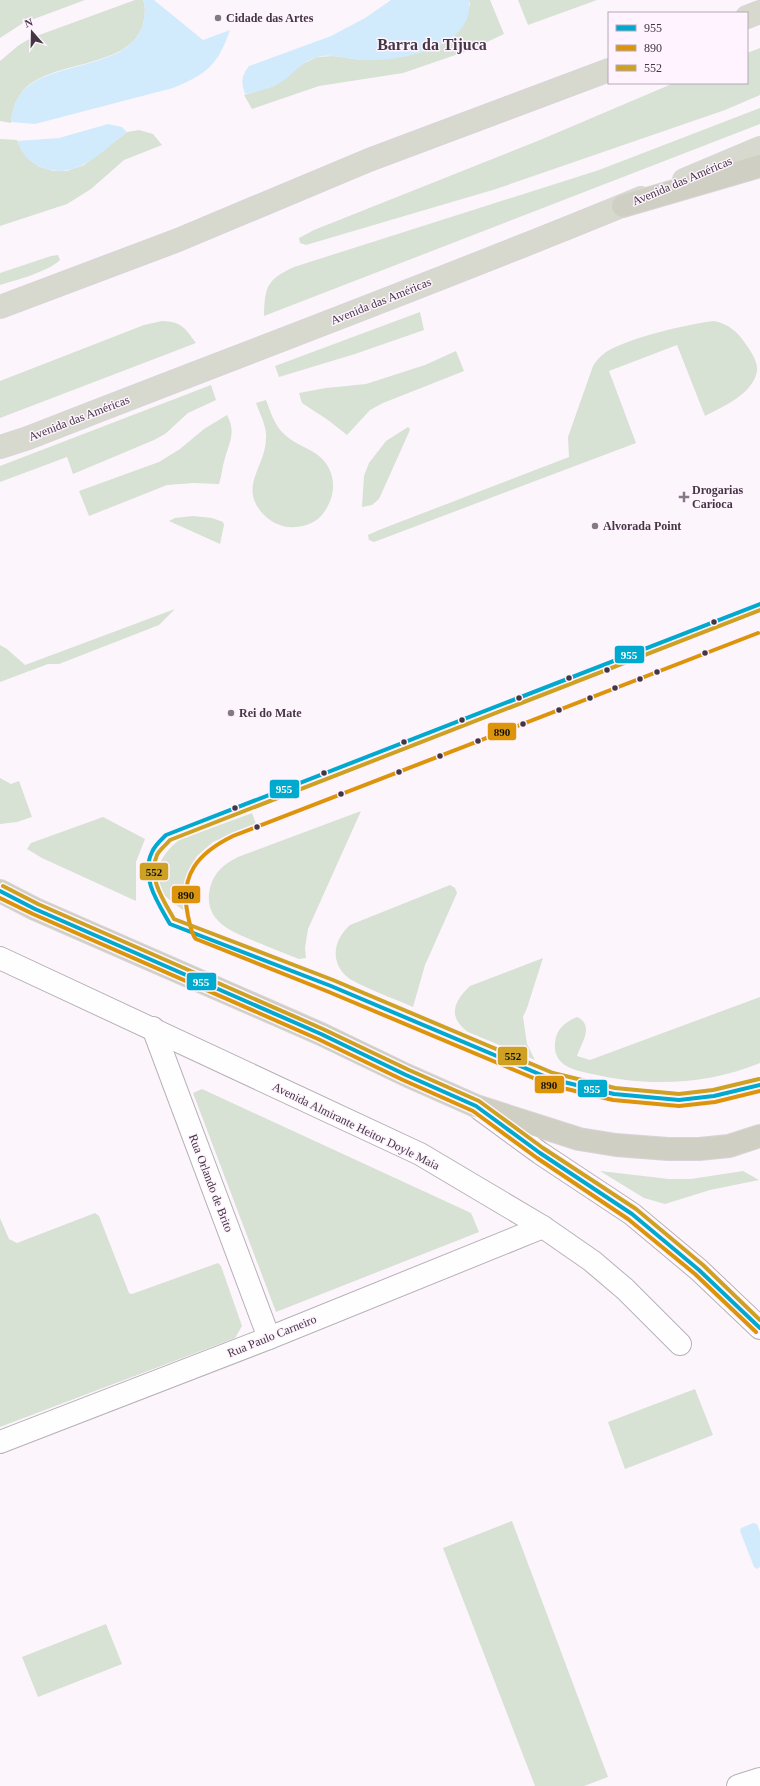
<svg xmlns="http://www.w3.org/2000/svg" width="760" height="1786" font-family="Georgia,serif">
<style>
.green{fill:#d7e1d4}
.water{fill:#d2ebfc}
.lines{fill:none;stroke-linecap:round;stroke-linejoin:round}
.minor-casing{stroke:#b8b0b8;stroke-width:24}
.secondary-casing{stroke:#b8b0b8;stroke-width:24}
.trunk-casing{stroke:#d8d4d8;stroke-width:24}
.motorway-casing{stroke:#d8d4d8;stroke-width:24}
.minor{stroke:#fffeff;stroke-width:22}
.secondary{stroke:#fffeff;stroke-width:22}
.trunk{stroke:#d8d9ce;stroke-width:22}
.motorway{stroke:#cfd0c3;stroke-width:22}
.bus-1-casing{stroke:#fff3ff;stroke-width:7}
.bus-2-casing{stroke:#fff3ff;stroke-width:7}
.bus-3-casing{stroke:#fff3ff;stroke-width:7}
.bus-1{stroke:#00a9ce;stroke-width:4}
.bus-2{stroke:#dc950a;stroke-width:4}
.bus-3{stroke:#cea122;stroke-width:4}
.poi-dot{fill:#837a83;stroke:#fff3ff;stroke-width:1.5}
.bus-dot{fill:#423742;stroke:#fff3ff;stroke-width:1.5}
.labels{text-anchor:middle;stroke-width:3;stroke-linejoin:round;paint-order:stroke}
.poi-label{font-size:12px;font-weight:bold;fill:#423742;stroke:#fff3ff;text-anchor:start}
.street-label{font-size:12px;fill:#423742;stroke:#fff3ff}
.district-label{font-size:16px;font-weight:bold;fill:#423742;stroke:#fff3ff}
.line-badge{stroke:#fff3ff;stroke-width:1.5}
.badge-label{font-size:11px;text-anchor:middle;font-weight:bold;fill:#fff}
.pale-badge-label{font-size:11px;text-anchor:middle;font-weight:bold;fill:#111}
</style>
<rect width="100%" height="100%" fill="#fcf6fc"/>
<g class="green">
<polygon points="0,0 85,0 23,23 0,38"/>
<path d="M135 0H143C146 8 145 16 143 24 131 70 48 59 22 92 15 101 12 112 11 123L0 121V61L19 45 31 38Z"/>
<polygon points="469,0 490,0 504,34 470,50 403,73 319,86 252,109 244,95 274,86 302,64 317,57 334,56 361,60 415,53 431,48 453,38 470,5"/>
<polygon points="518,0 597,0 528,25"/>
<polygon points="760,48 760,95 725,110 496,189 306,245 300,243 299,238 314,230 540,140 674,83 747,83 747,53"/>
<path d="M760 108V124L264 316C265 287 266 280 294 267L599 170Z"/>
<polygon points="139,130 153,134 162,145 124,160 91,189 67,204 0,226 0,139 17,140 28,158 38,166 53,171 67,171 84,165 127,132"/>
<path d="M58 255 60 260C48 272 16 280 0 285V273L51 256Z"/>
<polygon points="420,312 424,330 355,354 279,377 275,366"/>
<path d="M162 321C182 322 184 327 196 343L0 418V381L144 325Z"/>
<path d="M714 321C728 324 737 331 745 343 750 350 758 361 757 371 753 394 724 406 705 416L677 345 609 371 636 443 374 542 369 540 368 535 379 530 569 457 568 437 593 366C596 361 600 356 606 352 631 337 684 325 714 321Z"/>
<polygon points="456,351 464,371 383,403 370,410 347,435 328,420 302,403 299,393 326,388 366,384 425,365"/>
<polygon points="211,385 216,400 188,413 165,434 154,440 73,474 67,457 0,482 0,466"/>
<path d="M266 400C270 410 274 424 282 432 291 442 304 446 315 453 338 468 338 497 321 516 313 525 299 528 288 527 279 526 270 521 264 515 237 487 266 467 266 438 267 427 260 414 256 403Z"/>
<path d="M227 415C236 432 230 441 225 458 222 467 222 475 219 484L194 483 167 485 89 516 79 491 159 462 180 449 204 429Z"/>
<polygon points="408,427 410,429 409,432 379,499 372,505 362,507 364,476 369,463 386,441"/>
<polygon points="193,516 212,518 223,522 224,525 220,544 169,521 175,518"/>
<polygon points="175,609 159,625 59,664 48,664 0,682 0,645 7,649 25,665"/>
<polygon points="0,778 11,784 19,781 32,817 17,822 0,824"/>
<path d="M361 811 308 929 305 948 306 958 299 959C285 954 272 948 259 943 234 933 202 922 210 888 214 872 224 864 238 857Z"/>
<path d="M252 813 256 824 213 842 197 856 186 877 184 893 186 909 183 910C176 905 169 900 163 894 147 875 164 852 179 840Z"/>
<polygon points="103,817 145,839 136,862 136,901 42,858 27,849 31,843"/>
<path d="M450 885 455 888 457 893 425 965 413 1007C400 1001 354 984 346 976 329 959 335 939 350 925Z"/>
<path d="M543 958 527 1008 523 1017 527 1044 535 1060 468 1032C447 1017 454 1001 470 986Z"/>
<path d="M760 997V1063C707 1085 647 1087 592 1074 574 1070 553 1066 555 1043 556 1029 565 1022 577 1017 595 1025 581 1044 577 1056L590 1060Z"/>
<polygon points="202,1089 471,1213 479,1232 276,1312 193,1093"/>
<polygon points="600,1171 669,1179 691,1179 743,1171 759,1180 710,1190 665,1204 644,1198"/>
<polygon points="95,1213 99,1216 129,1293 132,1294 218,1263 221,1266 242,1326 235,1338 0,1427 0,1218 9,1239 17,1243"/>
<polygon points="695,1389 713,1435 625,1469 608,1422"/>
<polygon points="512,1521 608,1777 584,1786 535,1786 443,1548"/>
<polygon points="106,1624 122,1664 38,1697 22,1657"/>
</g>
<g class="water">
<path d="M143 0H154L203 40 230 30C218 65 207 74 173 88L35 124 11 122C12 112 15 99 23 91 51 60 131 70 143 24 145 16 146 8 143 0Z"/>
<path d="M391 0H469C475 49 398 62 362 60 347 59 332 53 317 57 304 61 297 69 287 78 275 88 260 91 245 94 241 83 241 76 249 66L331 36 365 18Z"/>
<path d="M108 124 122 127 127 132C102 151 76 182 41 167 29 163 21 152 17 141L59 138Z"/>
<polygon points="753,1523 757,1524 760,1532 760,1567 757,1569 754,1567 740,1531 741,1528"/>
</g>
<g class="lines">
<g class="minor-casing">
<g id="minor">
<polyline points="0,958 420,1154 543,1227 592,1261 625,1289 680,1344"/>
<polyline points="153,1028 269,1338"/>
<polyline points="0,1442 269,1338 543,1227"/>
<polyline points="738,1786 760,1779"/>
</g>
</g>
<g class="secondary-casing">
<polyline id="secondary" points="480,1109 540,1153 632,1214 699,1270 760,1328"/>
</g>
<g class="trunk-casing">
<g id="trunk">
<polyline points="747,17 760,12"/>
<polyline points="684,180 760,148"/>
<polyline points="0,307 178,240 369,160 609,70"/>
<path d="M0 447 28 438C232 358 438 282 641 198"/>
</g>
</g>
<g class="motorway-casing">
<g id="motorway">
<polyline points="623,206 760,166"/>
<polyline points="0,891 35,909 321,1034 406,1075 476,1106 579,1139 616,1145 668,1149 699,1149 729,1146 760,1136"/>
</g>
</g>
<use href="#minor" class="minor"/>
<use href="#secondary" class="secondary"/>
<use href="#trunk" class="trunk"/>
<use href="#motorway" class="motorway"/>
<g class="bus-1-casing">
<g id="bus-1">
<path d="M760 604 166 835C161 840 155 845 152 852 140 877 158 903 170 924L331 986 551 1079 614 1094 679 1100 714 1096 760 1085"/>
<polyline points="0,891 35,909 321,1034 406,1075 476,1106 540,1153 632,1214 699,1270 760,1328"/>
</g>
</g>
<g class="bus-2-casing">
<g id="bus-2">
<path d="M758 633 233 836C198 853 179 875 188 916 190 924 191 934 196 939L329 992 550 1085 613 1100 679 1106 715 1102 760 1091"/>
<polyline points="0,898 33,914 318,1039 403,1080 473,1111 537,1158 628,1219 695,1274 756,1332"/>
</g>
</g>
<g class="bus-3-casing">
<g id="bus-3">
<polyline points="3,886 38,904 323,1029 409,1070 479,1101 543,1148 636,1209 703,1265 760,1320"/>
<path d="M759 1079 713 1090 679 1094 615 1088 553 1073 333 980 174 919C164 901 147 877 157 855 160 849 166 845 170 840L760 610"/>
</g>
</g>
<use href="#bus-1" class="bus-1"/>
<use href="#bus-2" class="bus-2"/>
<use href="#bus-3" class="bus-3"/>
</g>
<g class="poi-dot">
<circle cx="218" cy="18" r="4"/>
<path d="M682 491h4v4h4v4h-4v4h-4v-4h-4v-4h4z"/>
<circle cx="595" cy="526" r="4"/>
<circle cx="231" cy="713" r="4"/>
</g>
<g class="bus-dot">
<circle cx="714" cy="622" r="3.5"/>
<circle cx="705" cy="653" r="3.5"/>
<circle cx="607" cy="670" r="3.5"/>
<circle cx="657" cy="672" r="3.5"/>
<circle cx="569" cy="678" r="3.5"/>
<circle cx="640" cy="679" r="3.5"/>
<circle cx="615" cy="688" r="3.5"/>
<circle cx="519" cy="698" r="3.5"/>
<circle cx="590" cy="698" r="3.5"/>
<circle cx="559" cy="710" r="3.5"/>
<circle cx="462" cy="720" r="3.5"/>
<circle cx="523" cy="724" r="3.5"/>
<circle cx="478" cy="741" r="3.5"/>
<circle cx="404" cy="742" r="3.5"/>
<circle cx="440" cy="756" r="3.5"/>
<circle cx="399" cy="772" r="3.5"/>
<circle cx="324" cy="773" r="3.5"/>
<circle cx="341" cy="794" r="3.5"/>
<circle cx="235" cy="808" r="3.5"/>
<circle cx="257" cy="827" r="3.5"/>
</g>
<g class="labels">
<g class="poi-label">
<text x="226" y="22">Cidade das Artes</text>
<text x="692" y="494">Drogarias<tspan x="692" dy="14">Carioca</tspan></text>
<text x="603" y="530">Alvorada Point</text>
<text x="239" y="717">Rei do Mate</text>
</g>
<g class="street-label">
<text transform="translate(682 181) rotate(-23)" y="4">Avenida das Américas</text>
<text transform="translate(381 301) rotate(-22)" y="4">Avenida das Américas</text>
<text transform="translate(79 418) rotate(-21)" y="4">Avenida das Américas</text>
<text transform="translate(356 1126) rotate(26)" y="4">Avenida Almirante Heitor Doyle Maia</text>
<text transform="translate(211 1183) rotate(69)" y="4">Rua Orlando de Brito</text>
<text transform="translate(272 1336) rotate(-22)" y="4">Rua Paulo Carneiro</text>
</g>
<g class="district-label">
<text x="432" y="50">Barra da Tijuca</text>
</g>
</g>
<g class="line-badge">
<rect x="614" y="645" width="31" height="19" rx="4" fill="#00a9ce"/>
<rect x="487" y="722" width="30" height="19" rx="4" fill="#dc950a"/>
<rect x="269" y="779" width="31" height="20" rx="4" fill="#00a9ce"/>
<rect x="139" y="862" width="30" height="19" rx="4" fill="#cea122"/>
<rect x="171" y="885" width="30" height="19" rx="4" fill="#dc950a"/>
<rect x="186" y="972" width="31" height="19" rx="4" fill="#00a9ce"/>
<rect x="497" y="1046" width="31" height="20" rx="4" fill="#cea122"/>
<rect x="534" y="1075" width="31" height="19" rx="4" fill="#dc950a"/>
<rect x="577" y="1079" width="31" height="19" rx="4" fill="#00a9ce"/>
</g>
<g class="badge-label">
<text x="629" y="659">955</text>
<text x="284" y="793">955</text>
<text x="201" y="986">955</text>
<text x="592" y="1093">955</text>
</g>
<g class="pale-badge-label">
<text x="502" y="736">890</text>
<text x="154" y="876">552</text>
<text x="186" y="899">890</text>
<text x="513" y="1060">552</text>
<text x="549" y="1089">890</text>
</g>
<rect x="608" y="12" width="140" height="72" fill="#fff3ff" stroke="#b3a8b3"/>
<rect x="616" y="25" width="20" height="6" fill="#00a9ce" stroke="#b3a8b3"/>
<text x="644" y="32" font-size="12" fill="#423742">955</text>
<rect x="616" y="45" width="20" height="6" fill="#dc950a" stroke="#b3a8b3"/>
<text x="644" y="52" font-size="12" fill="#423742">890</text>
<rect x="616" y="65" width="20" height="6" fill="#cea122" stroke="#b3a8b3"/>
<text x="644" y="72" font-size="12" fill="#423742">552</text>
<g transform="translate(32 32) rotate(340)" stroke="#fff3ff" stroke-width="3" paint-order="stroke">
<path d="M0-3L7 15L0 10L-7 15Z" fill="#423742"/>
<text y="-6" font-size="11" font-weight="bold" text-anchor="middle" fill="#423742">N</text>
</g>
</svg>
